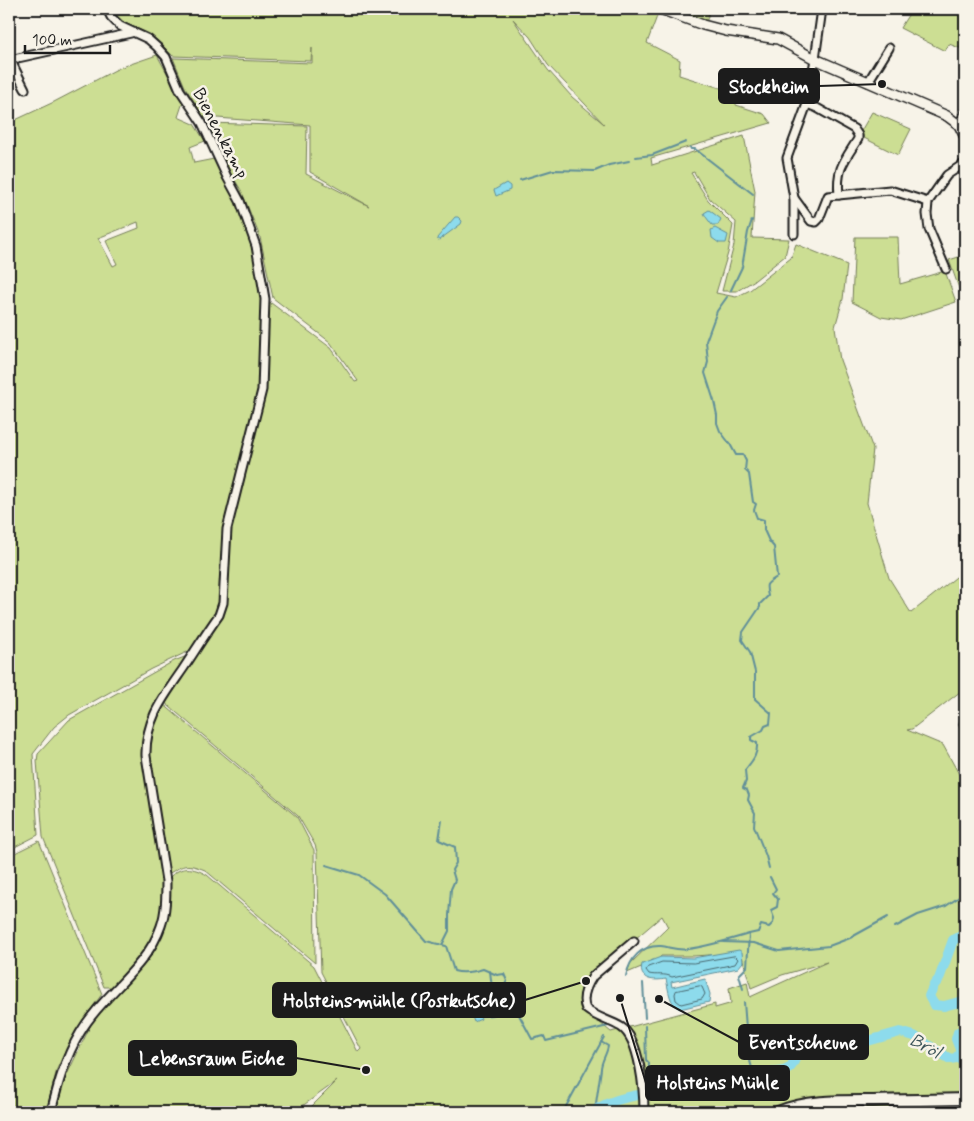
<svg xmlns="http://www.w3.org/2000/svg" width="974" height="1121" font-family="Mynerve,sans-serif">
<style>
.green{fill:#ccde93;stroke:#747d58;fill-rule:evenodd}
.water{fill:#8ddbec;stroke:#608f99}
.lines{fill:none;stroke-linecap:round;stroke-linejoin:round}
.shore{stroke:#49686f;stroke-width:1}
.stream{stroke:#608f99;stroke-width:2}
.river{stroke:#8ddbec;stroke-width:10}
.minor-casing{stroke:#1c1c1c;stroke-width:11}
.tertiary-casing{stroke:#1c1c1c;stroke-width:12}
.secondary-casing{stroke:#1c1c1c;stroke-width:14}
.minor{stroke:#f7f3e8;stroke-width:7}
.tertiary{stroke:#f7f3e8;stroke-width:9}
.secondary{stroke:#f7f3e8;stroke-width:10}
.labels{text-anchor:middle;stroke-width:5;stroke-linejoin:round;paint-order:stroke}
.street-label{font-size:18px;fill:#1c1c1c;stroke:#f7f3e8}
.water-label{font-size:19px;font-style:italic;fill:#3e555a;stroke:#f7f3e8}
.leader{fill:none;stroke:#1c1c1c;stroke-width:2}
.callout-dot{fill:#1c1c1c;stroke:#f7f3e8;stroke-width:2}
.callout{fill:#1c1c1c;stroke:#1c1c1c;stroke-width:2}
.callout-label{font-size:19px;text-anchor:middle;font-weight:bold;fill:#fff}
</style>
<rect width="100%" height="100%" fill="#f7f3e8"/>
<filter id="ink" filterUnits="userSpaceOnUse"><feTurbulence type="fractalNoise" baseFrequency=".02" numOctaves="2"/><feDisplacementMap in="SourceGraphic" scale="10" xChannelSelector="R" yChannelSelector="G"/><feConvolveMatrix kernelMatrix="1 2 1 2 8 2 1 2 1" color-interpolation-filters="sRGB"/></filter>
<g filter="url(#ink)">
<g class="green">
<path d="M110 9H653L659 11 647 43 680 60 679 75 736 93V105L764 114 771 123 651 158 652 165 744 136 755 191 752 238 789 239 785 256 755 280 737 291H722L734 245 736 222 710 199 694 172 691 173 708 200 733 225 728 253 716 293 736 297 750 290 791 258 796 244 847 265 843 299 835 327 840 360 873 449 867 503 889 578 911 613 965 570V688L912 729 907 730 943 745 965 785V1095C905 1095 828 1089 772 1112H306L337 1081 294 1112H55L65 1079 94 1018 143 963 165 921 170 899 169 878C181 865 193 867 207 875L314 966 358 1052 361 1049 321 972 317 852 315 845 298 816 163 701 220 617 229 530 263 394 267 300 331 348 355 382 358 381 330 342 273 298 260 237 241 190 231 174 208 123 307 126 306 174 369 206 310 172V125L204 117 185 87 173 58 312 63V48L311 61 173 56C165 49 158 39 149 34 135 26 117 25 110 9ZM513 19 530 37 548 65 604 124 572 97 548 70ZM662 916 668 927 630 964 627 973 658 960 661 956H693L741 953 751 988 782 975 827 962 750 997 747 982 729 988 731 1003 729 1004 715 1008V1004L611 1032 581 1007V985Z"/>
<polygon points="669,9 710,9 706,23"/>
<polygon points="912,9 965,9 965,50 949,44 945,51 900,28"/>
<path d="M157 55 183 102 178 117 194 124 205 141 190 147 194 163 214 159 236 201 251 241 264 301 260 393 224 529 221 602 197 644 189 651 151 669 69 715 54 727 33 754 38 835 9 850V123L54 102 119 68ZM138 222 139 228 106 241 117 264 113 266 98 238Z"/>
<polygon points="872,112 911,129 898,155 864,138 861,131"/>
<polygon points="855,237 898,237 900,284 945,271 956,302 901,320 881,317 852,302"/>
<polygon points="965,255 965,293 961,294 949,260"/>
<path d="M190 655C171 683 148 710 143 744L161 859 164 898 159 925 147 947 136 963 111 987H104L43 837 37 761 38 754 69 720 174 661Z"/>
<path d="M162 703 297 817 314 850 315 963 205 870C187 863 185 864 168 874L149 757 150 733Z"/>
<polygon points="39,841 102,994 76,1030 57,1069 46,1112 9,1112 9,856"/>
<polygon points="965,1103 965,1112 796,1112 838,1105"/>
</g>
<g class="water">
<polygon points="506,183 510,186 510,190 496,196 494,190"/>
<polygon points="709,210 721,219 718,225 712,225 706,217 704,213"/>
<polygon points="455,217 458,217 462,221 461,224 439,240 438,240 437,238"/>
<polygon points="715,228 728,235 726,243 719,243 712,238 711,230"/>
<path d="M739 950 742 952 743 962 738 968 671 982 672 987 705 979 710 994 709 1002 680 1009C669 1004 669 991 666 979 654 981 638 981 642 964L661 957 693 958Z"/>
<polygon points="474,1007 478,1011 481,1019 474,1022 469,1008"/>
</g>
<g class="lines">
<g class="shore">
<path d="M735 956 738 959 735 964 672 977C664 973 657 976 649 974L646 970 648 967 662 962 693 963Z"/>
<polygon points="700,986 702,987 705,994 702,999 681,1004 676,1000 675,994 676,991"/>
</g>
<g class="stream">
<polyline points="690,147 691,149 695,149 753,194"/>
<polyline points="636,157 652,155 686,142"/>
<polyline points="520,180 553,170 595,171 609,165 629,161"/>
<polyline points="731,290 742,267 748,232 752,220"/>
<path d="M727 297 717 311 706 341 708 362 705 373 714 401 717 415V423L720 431 730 444 736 455H743L746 461 745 470 749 474 753 502 756 504 754 510 757 518 764 520V530L769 541 774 547 777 577C766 584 765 583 768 596L760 604V607L743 632 742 640 750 652 755 672V699L771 713 770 724 765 726 763 730 751 737V740L757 743C758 755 752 761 745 770L746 781 743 788 747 790 749 795 748 800 755 813 754 826 766 856 769 868"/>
<path d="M326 865 359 875 385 894 426 941 446 946 454 971C464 974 473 972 483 969L497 975 504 974 507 981 504 986 515 1008 492 1015 480 1016"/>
<polyline points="895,927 918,915 946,906 965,893"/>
<polyline points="723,942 754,943 779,951 829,946 850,938 888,917"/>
<polyline points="442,945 449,931 449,915 451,889 455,880 452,870 456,863 455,847 439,840 442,820"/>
<path d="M626 976C630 958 641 945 661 946 670 947 678 951 688 949 709 946 729 940 749 934"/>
<polyline points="643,983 645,1018"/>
<polyline points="743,989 739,975 747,967 749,934 758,932 761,925 769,927 773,923 774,918 771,910 777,907 778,899 773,893 776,889 770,877"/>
<polyline points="744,1002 748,1054 754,1075"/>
<polyline points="478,1011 490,997 496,995 496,992 492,988 490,971"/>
<polyline points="518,1013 532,1039 544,1036 546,1041 608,1026"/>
<polyline points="645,1026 646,1060 649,1063 648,1084 645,1087"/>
<path d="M595 1110C597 1096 599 1083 601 1069 601 1061 607 1054 608 1046L601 1042"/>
<polyline points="563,1112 604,1037"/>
</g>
<g class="river">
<polyline points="965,932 963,935 953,940 939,979 934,985 929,996 934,1005 944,1006 959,1002 965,1006"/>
<path d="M593 1112C610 1099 633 1095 654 1093L764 1073C794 1073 794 1067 799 1040L808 1033 843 1044 864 1042 900 1032 914 1036 950 1059 956 1058 961 1052 956 1039 958 1032 965 1030"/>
</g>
<g class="minor-casing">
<g id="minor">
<polyline points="9,57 25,89"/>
<polyline points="9,60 131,33"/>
<polyline points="868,82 889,48"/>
<path d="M807 104 817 108 854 129 858 135V139C844 161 836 169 839 195"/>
<polyline points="959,125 965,113"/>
<polyline points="794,198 811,221 816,222 819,219 828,196 890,190 928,202"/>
<polyline points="794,234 794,198 787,158 807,104 815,59 822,9"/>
<polyline points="946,269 929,229 927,214 928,202 947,175 965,163"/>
<polyline points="964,724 965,723"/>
<path d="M634 941 593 976C587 985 581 998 586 1009 597 1018 609 1020 621 1027 640 1039 644 1091 644 1112"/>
<path d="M51 1112C58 1084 65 1058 80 1033 102 995 147 968 161 926 166 912 166 896 166 881L146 756C145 720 163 698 183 669 195 651 206 633 219 615L223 603 227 529 262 390 265 299 256 246 240 201 227 177 202 123 180 90 166 57 157 47 148 39 120 26 111 17 107 9"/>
</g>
</g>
<g class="tertiary-casing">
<polyline id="tertiary" points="660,9 703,25 726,31 778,39 815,59 947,116 959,125 965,137"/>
</g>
<g class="secondary-casing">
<path id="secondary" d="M778 1112C807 1100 841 1101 873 1101 904 1100 934 1100 965 1099"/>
</g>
<use href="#minor" class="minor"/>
<use href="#tertiary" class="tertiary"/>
<use href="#secondary" class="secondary"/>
</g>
</g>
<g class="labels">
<g class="street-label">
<text transform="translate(221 133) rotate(62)" y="6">Bienenkamp</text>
</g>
<g class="water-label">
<text transform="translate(926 1045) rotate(29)" y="7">Bröl</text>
</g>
</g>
<path class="leader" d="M882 84L819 86M586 981L525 1000M659 999L739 1042M366 1070L296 1058M620 998L646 1083"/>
<g class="callout-dot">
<circle cx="882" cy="84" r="5"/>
<circle cx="586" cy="981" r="5"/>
<circle cx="659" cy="999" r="5"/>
<circle cx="366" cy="1070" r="5"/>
<circle cx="620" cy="998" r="5"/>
</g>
<g class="callout">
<rect x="719" y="69" width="100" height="34" rx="5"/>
<rect x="273" y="983" width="252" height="34" rx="5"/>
<rect x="739" y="1025" width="129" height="34" rx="5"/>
<rect x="129" y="1041" width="167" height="34" rx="5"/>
<rect x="646" y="1066" width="143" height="34" rx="5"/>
</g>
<g class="callout-label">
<text x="769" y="93">Stockheim</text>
<text x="399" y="1007">Holsteinsmühle (Postkutsche)</text>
<text x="803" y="1049">Eventscheune</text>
<text x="212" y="1065">Lebensraum Eiche</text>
<text x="718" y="1089">Holsteins Mühle</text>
</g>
<rect width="974" height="1121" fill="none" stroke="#f7f3e8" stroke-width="30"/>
<rect x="15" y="15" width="944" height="1091" fill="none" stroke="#1c1c1c" stroke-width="2" filter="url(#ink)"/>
<path d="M25 45v8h85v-8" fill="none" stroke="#1c1c1c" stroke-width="2.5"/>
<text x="32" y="45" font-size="15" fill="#1c1c1c" stroke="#f7f3e8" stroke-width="4" paint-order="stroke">100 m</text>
</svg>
